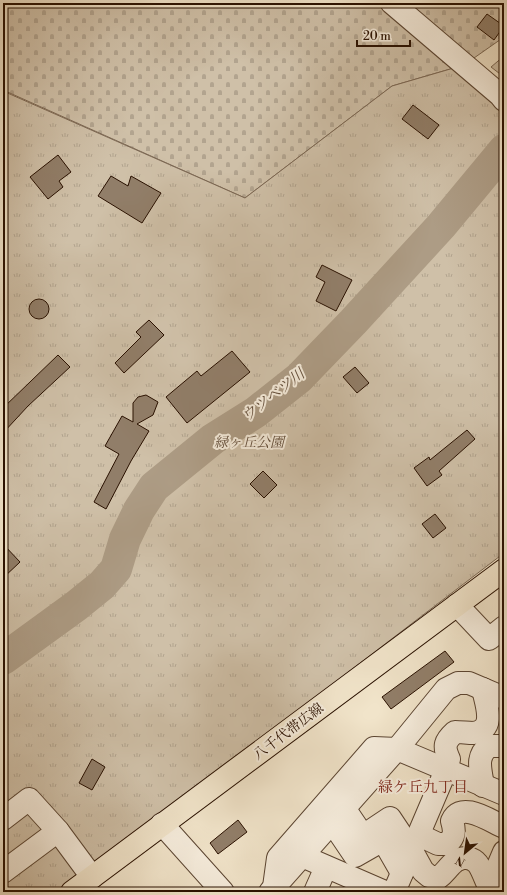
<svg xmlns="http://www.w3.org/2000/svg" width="507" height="895" font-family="'Libre Bodoni','Noto Serif JP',serif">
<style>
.forest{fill:url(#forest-firs);stroke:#7c6854}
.cemetery{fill:url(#cemetery-stones);stroke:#7c6854}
.park{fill:url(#park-tufts);stroke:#7c6854}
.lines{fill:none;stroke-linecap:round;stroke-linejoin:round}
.river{stroke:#ad9c85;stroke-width:32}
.building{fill:#917e69;stroke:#291000}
.minor-casing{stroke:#5b4532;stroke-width:24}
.major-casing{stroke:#291000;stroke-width:24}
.minor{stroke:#f6eddd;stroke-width:22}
.major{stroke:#f1e4ca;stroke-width:22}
.labels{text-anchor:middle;stroke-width:4;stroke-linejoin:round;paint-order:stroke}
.park-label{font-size:14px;font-style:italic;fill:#634e3b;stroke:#f6eddd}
.street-label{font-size:14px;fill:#291000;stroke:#f6eddd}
.water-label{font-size:15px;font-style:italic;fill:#644f3c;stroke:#f6eddd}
.neighbourhood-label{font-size:15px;fill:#7a1f14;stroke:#f6eddd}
</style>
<defs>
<pattern id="forest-firs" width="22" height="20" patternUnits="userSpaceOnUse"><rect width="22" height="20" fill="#cfc0a8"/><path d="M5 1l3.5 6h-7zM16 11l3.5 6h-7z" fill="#b2a48f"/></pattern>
<pattern id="cemetery-stones" width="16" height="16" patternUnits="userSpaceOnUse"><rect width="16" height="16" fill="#cfc0a8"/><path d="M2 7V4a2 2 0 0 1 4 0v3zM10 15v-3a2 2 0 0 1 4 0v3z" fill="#b2a48f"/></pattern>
<pattern id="park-tufts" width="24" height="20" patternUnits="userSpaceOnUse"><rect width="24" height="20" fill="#cfc0a8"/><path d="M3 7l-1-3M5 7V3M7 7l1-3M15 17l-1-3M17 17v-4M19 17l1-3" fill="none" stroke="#b2a48f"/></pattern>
</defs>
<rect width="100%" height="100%" fill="#f1e4ca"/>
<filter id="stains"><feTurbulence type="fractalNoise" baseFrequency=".005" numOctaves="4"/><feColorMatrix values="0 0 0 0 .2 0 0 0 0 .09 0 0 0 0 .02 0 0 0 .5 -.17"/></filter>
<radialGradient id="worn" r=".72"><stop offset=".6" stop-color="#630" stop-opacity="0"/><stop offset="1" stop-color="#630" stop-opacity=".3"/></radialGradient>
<polygon class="forest" points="504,56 504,77 491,67"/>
<polygon class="cemetery" points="3,3 504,3 504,37 464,65 392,86 245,198 3,90"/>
<polygon class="park" points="464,65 504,107 504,553 61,892 3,892 3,91 245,198 392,86"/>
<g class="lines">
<polyline class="river" points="3,659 76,606 102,585 116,569 125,539 139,510 154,487 213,439 256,412 299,378 353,322 441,226 504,150"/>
</g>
<g class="building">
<polygon points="487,14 504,26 494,40 477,27"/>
<polygon points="413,105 439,125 428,139 402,119"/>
<polygon points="58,155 71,172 59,181 63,187 48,199 30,177"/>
<polygon points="111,176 128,186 131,176 161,193 142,223 98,196"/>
<polygon points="322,265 352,280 336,311 316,301 325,282 316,277"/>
<circle cx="39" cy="309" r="10"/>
<polygon points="149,320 164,335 124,373 115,363 141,337 136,332"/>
<polygon points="232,351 250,372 187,423 166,397 197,371 201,376"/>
<polygon points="58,355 70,367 28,406 3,433 3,408"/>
<polygon points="355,367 369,383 357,393 343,377"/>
<polygon points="146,395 158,402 153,415 137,424 149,431 131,461 106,509 94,502 119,454 105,446 122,416 133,422 133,403 138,397"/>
<polygon points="467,430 475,439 439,471 442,475 427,486 414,468 429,457 430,460"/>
<polygon points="263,471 277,485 264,498 250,484"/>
<polygon points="435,514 446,528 433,538 422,524"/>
<polygon points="3,544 20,562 3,578"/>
<polygon points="445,651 454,662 391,709 382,697"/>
<polygon points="92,759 105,767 92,790 79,783"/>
<polygon points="238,820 247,832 218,854 210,843"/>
</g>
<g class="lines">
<g class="minor-casing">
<g id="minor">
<polyline points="392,3 500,95 504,100"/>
<polyline points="457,605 489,639 504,627"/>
<path d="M483 786C481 770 475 757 489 746H504"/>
<path d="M344 808 363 836 390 818 412 851 423 871 429 876 438 878C444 874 446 870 451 865 457 858 468 855 476 862 481 866 486 881 489 887"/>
<polyline points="3,819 29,799 58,831"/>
<polyline points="332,822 355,856 383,840 402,873"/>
<polyline points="162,824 223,892"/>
<path d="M419 835 438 844H447C455 837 455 831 452 821 461 800 490 821 504 827"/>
<polyline points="302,856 385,892"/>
<polyline points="3,872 58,831 92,877"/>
<polyline points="274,887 278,858 374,748 397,749 504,794"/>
<polyline points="270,892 397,749 446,689 458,683 469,683 504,698"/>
<polyline points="315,892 326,867"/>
<path d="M394 892 446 770 449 759C443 746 445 741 455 732 461 732 468 733 473 733 497 730 486 704 483 689"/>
<polyline points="487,892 504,852"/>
</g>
</g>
<g class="major-casing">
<polyline id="major" points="72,892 504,570"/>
</g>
<use href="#minor" class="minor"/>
<use href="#major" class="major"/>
</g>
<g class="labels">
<g class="park-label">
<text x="249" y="447">緑ヶ丘公園</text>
</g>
<g class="street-label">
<text transform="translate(288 731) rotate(-37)" y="5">八千代帯広線</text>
</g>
<g class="water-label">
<text transform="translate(273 395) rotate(-38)" y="5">ウツベツ川</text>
</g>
<g class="neighbourhood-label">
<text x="423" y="792">緑ケ丘九丁目</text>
</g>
</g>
<rect width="507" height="895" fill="none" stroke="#f1e4ca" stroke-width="16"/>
<rect x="4" y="4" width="499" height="887" fill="none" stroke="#291000" stroke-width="2"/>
<rect x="8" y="8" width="491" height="879" fill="none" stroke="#291000"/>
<g transform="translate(465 853) rotate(209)" stroke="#f6eddd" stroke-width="3" paint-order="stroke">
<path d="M0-3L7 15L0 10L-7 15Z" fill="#291000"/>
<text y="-6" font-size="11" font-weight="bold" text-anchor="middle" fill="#291000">N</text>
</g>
<path d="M357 40v6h53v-6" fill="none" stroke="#291000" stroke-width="2"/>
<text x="363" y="40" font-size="12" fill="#291000" stroke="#f6eddd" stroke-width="3" paint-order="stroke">20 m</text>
<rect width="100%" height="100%" filter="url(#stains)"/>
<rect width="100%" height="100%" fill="url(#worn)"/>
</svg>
